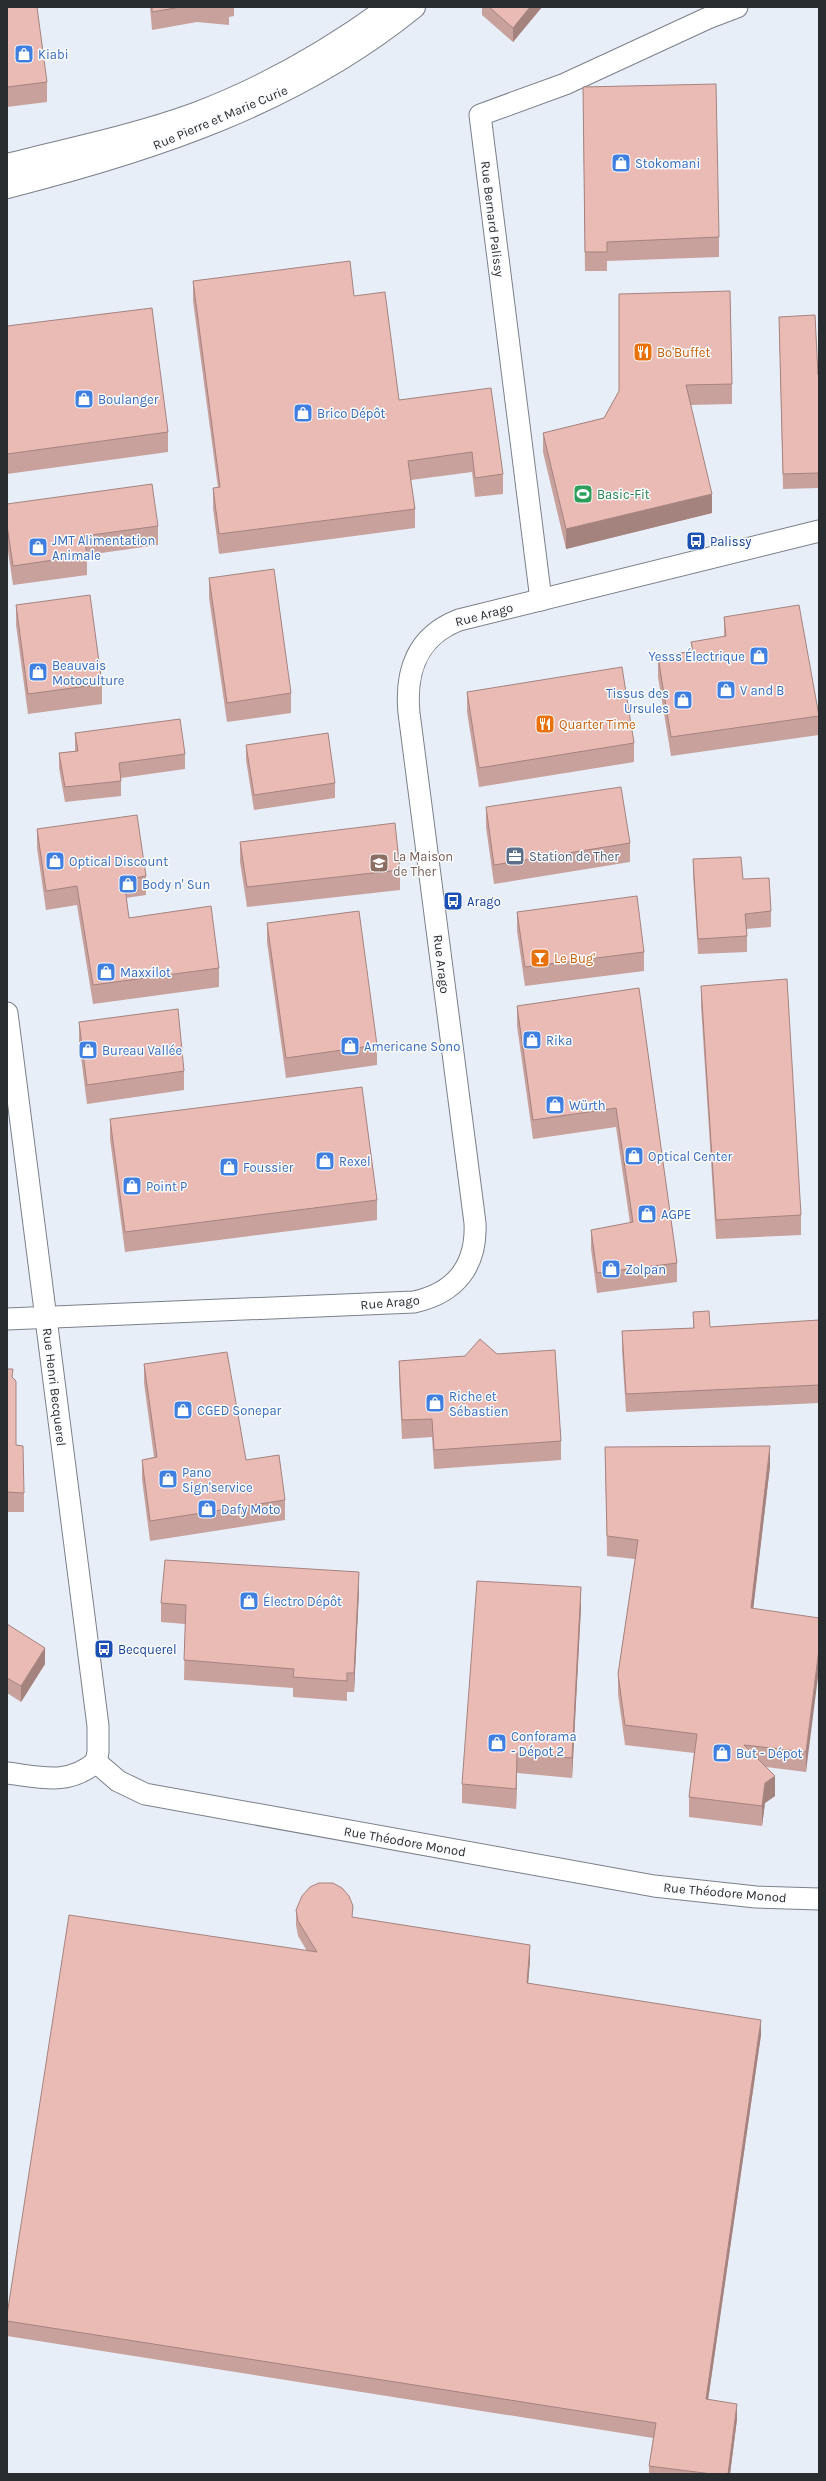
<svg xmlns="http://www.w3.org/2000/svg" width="826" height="2481" font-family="Karla,sans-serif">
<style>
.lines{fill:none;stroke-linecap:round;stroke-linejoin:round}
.minor-casing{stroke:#7b8089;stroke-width:23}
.primary-casing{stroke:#7b8089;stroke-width:24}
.minor{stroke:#fff;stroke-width:21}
.primary{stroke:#fff;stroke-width:22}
.wall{fill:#c9a19c}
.shaded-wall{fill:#a4837f}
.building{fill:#eabbb5;stroke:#a4837f}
.labels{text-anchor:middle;stroke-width:3;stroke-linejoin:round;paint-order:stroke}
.shop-label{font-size:13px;fill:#366cbe;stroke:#fafbfd;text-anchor:start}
.street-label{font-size:13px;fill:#2a2d30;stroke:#fafbfd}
.food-label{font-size:13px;fill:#c56008;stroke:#fafbfd;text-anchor:start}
.leisure-label{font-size:13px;fill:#27864d;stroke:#fafbfd;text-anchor:start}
.transit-label{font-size:13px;fill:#164399;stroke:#fafbfd;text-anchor:start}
.education-label{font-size:13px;fill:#785e54;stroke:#fafbfd;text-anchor:start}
.service-label{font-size:13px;fill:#4e5e75;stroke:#fafbfd;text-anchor:start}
</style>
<rect width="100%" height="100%" fill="#e8eef8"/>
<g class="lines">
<g class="minor-casing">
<g id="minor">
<polyline points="541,600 480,115 565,84 708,18 737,7"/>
<polyline points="7,1013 98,1726 98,1752 96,1762"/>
<path d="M7 1319 414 1302C456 1293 477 1265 475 1223L409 713C405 671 417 636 459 620L819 531"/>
<path d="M7 1773C41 1777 68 1786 96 1762L118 1781 145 1794 654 1886 756 1897 819 1899"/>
</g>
</g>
<g class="primary-casing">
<g id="primary">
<path d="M7 165C70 149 134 136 195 114 264 88 329 51 389 7"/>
<path d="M7 187C153 150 296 103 414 7"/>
</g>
</g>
<use href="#minor" class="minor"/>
<use href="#primary" class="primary"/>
</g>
<g class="wall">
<polygon points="7,7 47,82 47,102 7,107"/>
<polygon points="150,7 234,7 234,16 229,17 229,25 197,22 152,30"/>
<polygon points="482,7 542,7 513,42 482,15"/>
<polygon points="583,87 719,237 719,257 607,261 607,271 585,271"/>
<polygon points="193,281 354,296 399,400 503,474 503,494 475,497 472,472 411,480 415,509 415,528 219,554 213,508 213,488 218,488 193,301"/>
<polygon points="619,294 732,384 732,404 690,405 712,513 566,549 543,452 543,433 604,418 619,391"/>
<polygon points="779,317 818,375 819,375 819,488 783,489"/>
<polygon points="7,326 168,432 168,452 7,474"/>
<polygon points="7,504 158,526 158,545 87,555 87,575 13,585 7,544"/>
<polygon points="209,578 291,693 291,713 227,722 209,598"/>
<polygon points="16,605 102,684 102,704 28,714 16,625"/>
<polygon points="724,617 819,716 819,735 671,756 658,677 658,657 691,652 691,642 724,637"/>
<polygon points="467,692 634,743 634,762 479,787 467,712"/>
<polygon points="75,733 185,754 185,769 121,778 121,796 65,802 59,768 59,753 75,751"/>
<polygon points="246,745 335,783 335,798 254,810 246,760"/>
<polygon points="486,807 630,843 630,862 494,884 486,827"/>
<polygon points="37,829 146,876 146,895 126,898 129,918 219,968 219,987 93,1004 77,905 46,910 37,848"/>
<polygon points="240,842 400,870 400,890 247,907 240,862"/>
<polygon points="693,859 743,879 771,911 771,927 746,929 747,936 747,952 698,954 693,874"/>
<polygon points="517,912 644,952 644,971 525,986 517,931"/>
<polygon points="267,923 377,1045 377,1065 286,1078 267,942"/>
<polygon points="701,986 801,1215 801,1235 716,1239 701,1006"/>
<polygon points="639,988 677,1263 677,1282 597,1293 591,1249 591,1230 630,1223 616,1127 533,1139 517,1026 517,1006"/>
<polygon points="79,1022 184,1071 184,1090 87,1104 79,1042"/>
<polygon points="110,1119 377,1200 377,1220 125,1252 110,1139"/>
<polygon points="693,1312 710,1327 819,1320 819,1403 626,1412 622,1350 622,1331 693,1328"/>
<polygon points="399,1361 561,1441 561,1460 434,1469 432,1437 402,1439 399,1380"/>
<polygon points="144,1364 285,1500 285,1520 150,1541 142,1479 142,1460 154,1457 144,1383"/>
<polygon points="7,1369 13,1378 16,1445 24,1493 24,1512 7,1512"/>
<polygon points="605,1447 770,1466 753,1609 819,1618 806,1772 766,1767 775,1796 765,1803 762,1826 689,1817 689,1797 694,1753 625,1745 618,1694 618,1674 635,1559 607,1556"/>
<polygon points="359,1591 354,1692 347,1692 347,1701 293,1697 293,1688 184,1680 185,1624 161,1622 161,1603"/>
<polygon points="581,1607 572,1778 517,1773 516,1809 462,1803 462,1784"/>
<polygon points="7,1624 45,1664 21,1702 7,1693"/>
<polygon points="296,1910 353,1917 530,1960 528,1983 761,2035 708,2400 737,2419 730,2474 649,2474 649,2466 653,2438 7,2336 7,2315 307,1951 298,1936 296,1925"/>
</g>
<g class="shaded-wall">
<polygon points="530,7 542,7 513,42 513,28"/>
<polygon points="712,494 712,513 566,549 566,529"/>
<polygon points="770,1446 770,1466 751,1628 751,1608"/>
<polygon points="359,1572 359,1591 354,1692 354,1673"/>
<polygon points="581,1587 581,1607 572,1778 572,1758"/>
<polygon points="45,1648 45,1664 21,1702 21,1686"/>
<polygon points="819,1649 819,1669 806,1772 806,1752"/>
<polygon points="517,1753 517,1773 516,1809 516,1789"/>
<polygon points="775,1776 775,1796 765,1803 762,1826 762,1806 765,1783"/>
<polygon points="530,1945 530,1960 527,1998 527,1983"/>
<polygon points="761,2020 761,2035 706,2414 706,2399"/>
<polygon points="737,2404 737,2419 730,2474 728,2474"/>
</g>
<g class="building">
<polygon points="7,7 37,7 47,82 7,87"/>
<polygon points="152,7 181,7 152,12"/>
<polygon points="489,7 530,7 513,28"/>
<polygon points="716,84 719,237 607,242 607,252 585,252 583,87"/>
<polygon points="350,261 354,296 385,292 399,400 491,388 503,474 475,478 472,452 408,461 415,509 219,534 213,488 220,487 193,281"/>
<polygon points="730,291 732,384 686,385 712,494 566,529 543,433 604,418 619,391 619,294"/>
<polygon points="152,308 168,432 7,454 7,326"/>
<polygon points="815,315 818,375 819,375 819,473 783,474 779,317"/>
<polygon points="152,484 158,526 84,536 87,555 13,566 7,525 7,504"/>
<polygon points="274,569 291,693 227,703 209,578"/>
<polygon points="90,595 102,684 28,694 16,605"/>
<polygon points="799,605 819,716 671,737 658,657 693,651 691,642 726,636 724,617"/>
<polygon points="622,667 634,743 479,768 467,692"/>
<polygon points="180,719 185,754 119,763 121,781 65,787 59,753 78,751 75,733"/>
<polygon points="328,733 335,783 254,795 246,745"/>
<polygon points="621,787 630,843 494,865 486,807"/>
<polygon points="137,815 146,876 124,880 129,918 211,906 219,968 93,985 77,886 46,891 37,829"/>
<polygon points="395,823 400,870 247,887 240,842"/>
<polygon points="741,857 743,879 769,878 771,911 745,914 747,936 698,939 693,859"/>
<polygon points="637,896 644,952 525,967 517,912"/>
<polygon points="359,911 377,1045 286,1058 267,923"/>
<polygon points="787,979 801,1215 716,1220 701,986"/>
<polygon points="639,988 677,1263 597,1273 591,1230 633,1222 616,1108 533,1120 517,1006"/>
<polygon points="178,1009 184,1071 87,1085 79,1022"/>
<polygon points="362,1087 377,1200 125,1232 110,1119"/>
<polygon points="709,1311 710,1327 819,1320 819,1385 626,1394 622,1331 694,1328 693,1312"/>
<polygon points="480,1339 497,1354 555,1350 561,1441 434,1450 432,1419 402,1420 399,1361 465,1356"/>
<polygon points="227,1352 246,1460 279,1455 285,1500 150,1521 142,1460 157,1457 144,1364"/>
<polygon points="7,1369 13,1369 12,1377 16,1381 16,1445 23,1446 24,1493 7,1492"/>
<polygon points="770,1446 751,1608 819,1618 819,1649 806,1752 744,1745 775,1776 765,1783 762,1806 689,1797 697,1734 625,1725 618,1674 638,1540 607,1536 605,1447"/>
<polygon points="165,1560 359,1572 354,1673 347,1673 347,1681 293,1677 294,1669 184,1660 186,1605 161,1603"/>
<polygon points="477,1581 581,1587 572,1758 517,1753 516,1789 462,1784"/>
<polygon points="7,1624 45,1648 21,1686 7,1678"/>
<polygon points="319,1883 333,1883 342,1888 349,1896 353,1906 352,1917 530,1945 527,1983 761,2020 706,2399 737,2404 728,2474 712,2474 649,2466 656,2423 7,2321 7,2315 69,1915 317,1952 298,1921 296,1910 302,1896 310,1887"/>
</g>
<defs>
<g id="shop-square" transform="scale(1)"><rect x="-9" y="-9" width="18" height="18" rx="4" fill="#3f7fe0" stroke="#fafbfd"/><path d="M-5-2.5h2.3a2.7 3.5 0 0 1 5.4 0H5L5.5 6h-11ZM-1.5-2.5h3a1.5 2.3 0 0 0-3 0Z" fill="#fff"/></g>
<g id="restaurant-square" transform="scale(1)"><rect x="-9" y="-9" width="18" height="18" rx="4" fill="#e8710a" stroke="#fafbfd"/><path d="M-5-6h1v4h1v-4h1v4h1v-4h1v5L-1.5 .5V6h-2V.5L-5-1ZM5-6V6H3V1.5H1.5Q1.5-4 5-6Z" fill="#fff"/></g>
<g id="stadium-square" transform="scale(1)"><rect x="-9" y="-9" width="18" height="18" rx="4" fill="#2e9e5b" stroke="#fafbfd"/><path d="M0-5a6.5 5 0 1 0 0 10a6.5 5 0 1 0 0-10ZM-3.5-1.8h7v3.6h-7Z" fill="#fff"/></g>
<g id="bus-square" transform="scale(1)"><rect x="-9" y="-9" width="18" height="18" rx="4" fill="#1a4fb4" stroke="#fafbfd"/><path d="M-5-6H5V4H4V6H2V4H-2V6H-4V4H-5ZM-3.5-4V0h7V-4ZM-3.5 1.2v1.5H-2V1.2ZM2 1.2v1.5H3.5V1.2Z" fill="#fff"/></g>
<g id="office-square" transform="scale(1)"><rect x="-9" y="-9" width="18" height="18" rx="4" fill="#5c6f8a" stroke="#fafbfd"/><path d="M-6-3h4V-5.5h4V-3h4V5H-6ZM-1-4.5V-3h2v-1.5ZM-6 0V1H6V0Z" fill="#fff"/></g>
<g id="school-square" transform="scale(1)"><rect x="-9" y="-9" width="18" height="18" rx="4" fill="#8d6e63" stroke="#fafbfd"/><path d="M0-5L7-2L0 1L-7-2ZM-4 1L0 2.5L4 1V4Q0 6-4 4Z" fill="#fff"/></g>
<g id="bar-square" transform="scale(1)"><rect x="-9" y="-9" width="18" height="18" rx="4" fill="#e8710a" stroke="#fafbfd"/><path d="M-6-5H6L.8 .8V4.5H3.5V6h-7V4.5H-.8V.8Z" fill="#fff"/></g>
</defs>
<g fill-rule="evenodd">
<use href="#shop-square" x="24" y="54"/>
<use href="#shop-square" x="621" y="163"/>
<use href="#restaurant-square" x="643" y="352"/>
<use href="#shop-square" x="84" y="399"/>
<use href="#shop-square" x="303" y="413"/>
<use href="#stadium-square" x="583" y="494"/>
<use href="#bus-square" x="696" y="541"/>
<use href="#shop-square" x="38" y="547"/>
<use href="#shop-square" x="759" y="656"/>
<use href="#shop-square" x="38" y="672"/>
<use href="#shop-square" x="726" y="690"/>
<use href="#shop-square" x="683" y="700"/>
<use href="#restaurant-square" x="545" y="724"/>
<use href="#office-square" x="515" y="856"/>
<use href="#shop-square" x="55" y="861"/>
<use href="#school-square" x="379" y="863"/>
<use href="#shop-square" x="128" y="884"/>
<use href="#bus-square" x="453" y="901"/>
<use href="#bar-square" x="540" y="958"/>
<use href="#shop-square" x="106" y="972"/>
<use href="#shop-square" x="532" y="1040"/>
<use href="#shop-square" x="350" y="1046"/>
<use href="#shop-square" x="88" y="1050"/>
<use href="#shop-square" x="555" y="1105"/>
<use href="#shop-square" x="634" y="1156"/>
<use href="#shop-square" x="325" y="1161"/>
<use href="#shop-square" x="229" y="1167"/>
<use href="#shop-square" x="132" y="1186"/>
<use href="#shop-square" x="647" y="1214"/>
<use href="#shop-square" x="611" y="1269"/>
<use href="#shop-square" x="435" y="1403"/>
<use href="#shop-square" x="183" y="1410"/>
<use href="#shop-square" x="168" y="1479"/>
<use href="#shop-square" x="207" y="1509"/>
<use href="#shop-square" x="249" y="1601"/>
<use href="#bus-square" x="104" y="1649"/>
<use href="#shop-square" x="497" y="1743"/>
<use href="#shop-square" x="722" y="1753"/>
</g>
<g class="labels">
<g class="shop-label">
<text x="38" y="59">Kiabi</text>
<text x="635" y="168">Stokomani</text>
<text x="98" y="404">Boulanger</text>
<text x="317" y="418">Brico Dépôt</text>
<text x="52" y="545">JMT Alimentation<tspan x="52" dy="15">Animale</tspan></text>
<text x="745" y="661" text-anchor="end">Yesss Électrique</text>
<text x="52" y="670">Beauvais<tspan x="52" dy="15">Motoculture</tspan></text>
<text x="740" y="695">V and B</text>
<text x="669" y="698" text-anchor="end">Tissus des<tspan x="669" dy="15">Ursules</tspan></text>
<text x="69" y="866">Optical Discount</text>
<text x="142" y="889">Body n' Sun</text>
<text x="120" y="977">Maxxilot</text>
<text x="546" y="1045">Rika</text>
<text x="364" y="1051">Americane Sono</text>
<text x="102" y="1055">Bureau Vallée</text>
<text x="569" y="1110">Würth</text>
<text x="648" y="1161">Optical Center</text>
<text x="339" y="1166">Rexel</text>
<text x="243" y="1172">Foussier</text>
<text x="146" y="1191">Point P</text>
<text x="661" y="1219">AGPE</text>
<text x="625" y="1274">Zolpan</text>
<text x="449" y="1401">Riche et<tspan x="449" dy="15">Sébastien</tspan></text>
<text x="197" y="1415">CGED Sonepar</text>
<text x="182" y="1477">Pano<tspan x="182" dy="15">Sign'service</tspan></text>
<text x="221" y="1514">Dafy Moto</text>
<text x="263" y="1606">Électro Dépôt</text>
<text x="511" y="1741">Conforama<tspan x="511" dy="15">- Dépot 2</tspan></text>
<text x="736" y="1758">But - Dépot</text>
</g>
<g class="street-label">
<text transform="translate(220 117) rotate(-23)" y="5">Rue Pierre et Marie Curie</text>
<text transform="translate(493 219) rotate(83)" y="5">Rue Bernard Palissy</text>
<text transform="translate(484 614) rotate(-15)" y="5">Rue Arago</text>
<text transform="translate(442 964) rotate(83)" y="5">Rue Arago</text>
<text transform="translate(390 1302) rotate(-5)" y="5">Rue Arago</text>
<text transform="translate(55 1387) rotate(83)" y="5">Rue Henri Becquerel</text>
<text transform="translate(405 1841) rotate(10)" y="5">Rue Théodore Monod</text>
<text transform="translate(725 1892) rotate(5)" y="5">Rue Théodore Monod</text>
</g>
<g class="food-label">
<text x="657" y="357">Bo'Buffet</text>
<text x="559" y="729">Quarter Time</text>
<text x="554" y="963">Le Bug'</text>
</g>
<g class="leisure-label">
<text x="597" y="499">Basic-Fit</text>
</g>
<g class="transit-label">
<text x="710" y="546">Palissy</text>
<text x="467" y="906">Arago</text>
<text x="118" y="1654">Becquerel</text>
</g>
<g class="education-label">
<text x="393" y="861">La Maison<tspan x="393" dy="15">de Ther</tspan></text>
</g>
<g class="service-label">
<text x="529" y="861">Station de Ther</text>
</g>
</g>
<rect width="826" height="2481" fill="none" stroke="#2a2d30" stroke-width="16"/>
</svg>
